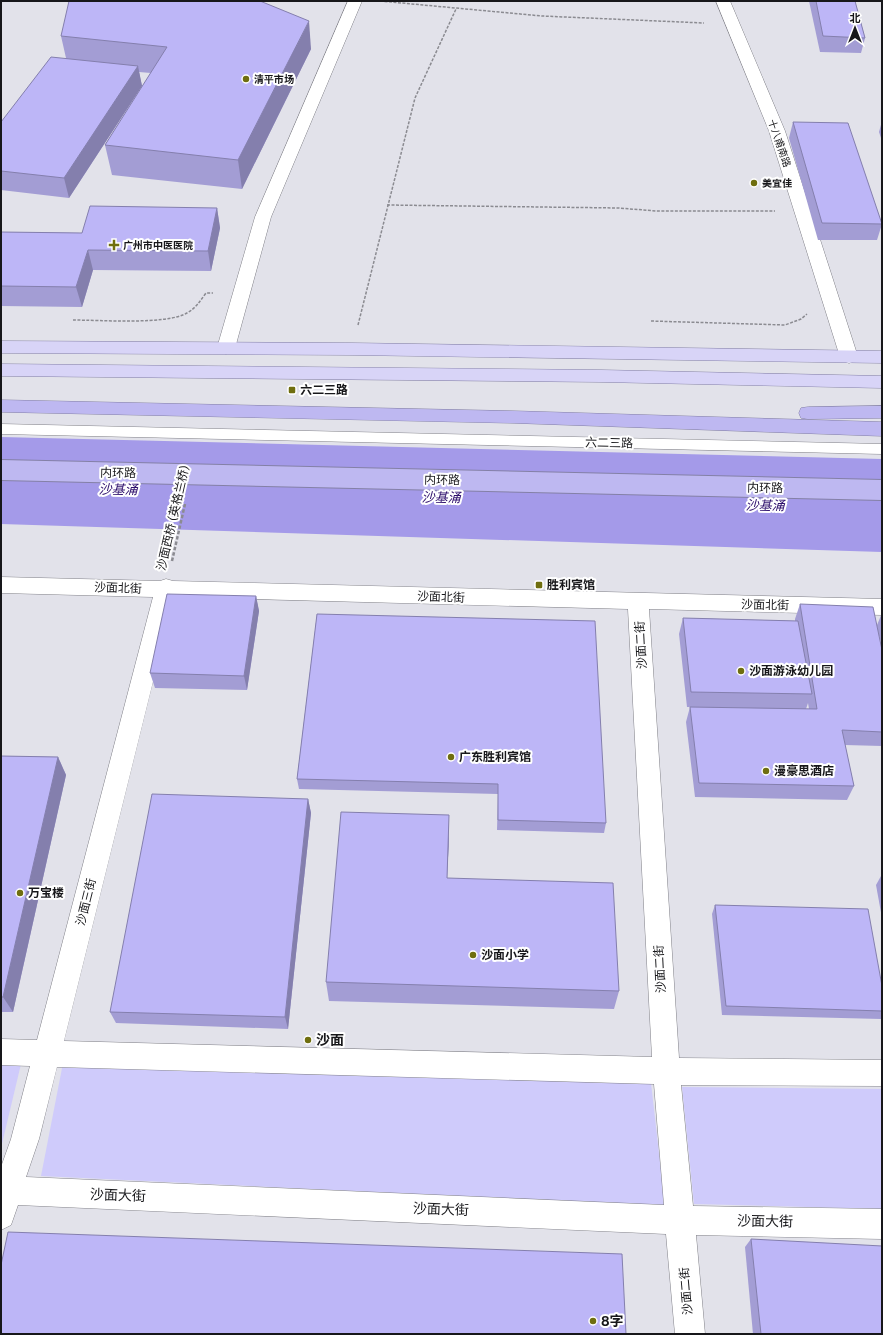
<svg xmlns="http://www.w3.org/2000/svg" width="883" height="1335" font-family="Figtree,'Noto Sans SC',sans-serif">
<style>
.green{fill:#cfcbfb}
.water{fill:#a49ae9}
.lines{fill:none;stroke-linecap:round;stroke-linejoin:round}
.lane-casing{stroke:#818188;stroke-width:1}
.street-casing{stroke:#818188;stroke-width:1}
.secondary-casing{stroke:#818188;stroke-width:1}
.primary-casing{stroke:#8480a6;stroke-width:1}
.highway-casing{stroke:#8480a6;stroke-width:1}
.path-far1{stroke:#8b8b91;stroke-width:1.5;stroke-dasharray:3 1.5;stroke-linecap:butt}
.path{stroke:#8b8b91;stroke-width:2.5;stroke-dasharray:3.5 2;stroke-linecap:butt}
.lane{fill:#fff;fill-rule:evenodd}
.street{fill:#fff;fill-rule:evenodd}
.secondary{fill:#fff;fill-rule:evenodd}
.primary{fill:#d8d4f7;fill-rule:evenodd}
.highway{fill:#beb8f1;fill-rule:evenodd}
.highway-bridge-casing{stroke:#8480a6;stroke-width:22;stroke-linecap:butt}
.highway-bridge{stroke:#beb8f1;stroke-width:20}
.wall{fill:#a39dd4}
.shaded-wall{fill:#847fad}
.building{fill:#bdb6f7;stroke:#847fad}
.poi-dot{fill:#6f6e0f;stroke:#fff;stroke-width:1.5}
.labels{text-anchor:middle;stroke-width:4;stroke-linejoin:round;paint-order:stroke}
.far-poi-label{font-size:10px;font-weight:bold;fill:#17171a;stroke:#fff;text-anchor:start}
.far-street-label{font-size:10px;fill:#17171a;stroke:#fff}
.poi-label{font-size:12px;font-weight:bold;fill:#17171a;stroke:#fff;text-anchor:start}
.street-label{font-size:12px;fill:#17171a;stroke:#fff}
.water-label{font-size:13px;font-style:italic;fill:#2f116d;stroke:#fff}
.near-poi-label{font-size:14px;font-weight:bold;fill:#17171a;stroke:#fff;text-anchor:start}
.near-street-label{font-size:14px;fill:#17171a;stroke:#fff}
</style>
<rect width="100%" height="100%" fill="#e2e2ea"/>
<g class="green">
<polygon points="1,1063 21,1064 1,1148"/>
<polygon points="63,1063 651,1083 665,1206 41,1176"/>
<polygon points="682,1087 882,1089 882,1209 694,1204"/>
</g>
<polygon class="water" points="1,437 882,459 882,552 1,524"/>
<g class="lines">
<g class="lane-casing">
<polygon id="lane" points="1,424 882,444 882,454 1,434"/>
</g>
<g class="street-casing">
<g id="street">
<polygon points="348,1 362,1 271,217 235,348 232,352 226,354 220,352 217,348 255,217"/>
<path d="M1 577 160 581 166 579 173 581 882 599V615L649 609 679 1058 882 1060V1086L681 1085 693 1206 882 1209V1239L696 1235 705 1334H675L666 1234 18 1205 11 1225 1 1230V1167L11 1139 30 1066 1 1065V1039L37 1040 153 597 1 593ZM174 597 628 609 652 1057 64 1041ZM57 1067 654 1084 664 1205 26 1177 39 1139Z"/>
</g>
</g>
<g class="secondary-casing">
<polygon id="secondary" points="716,1 730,1 785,131 858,357 855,361 849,363 843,361 840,357 769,131"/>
</g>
<g class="primary-casing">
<g id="primary">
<polygon points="1,341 352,343 882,351 882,363 352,355 1,353"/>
<polygon points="1,364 601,370 882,376 882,388 601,382 1,376"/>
</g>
</g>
<g class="highway-casing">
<g id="highway">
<polygon points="1,400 513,411 882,422 882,436 513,423 1,412"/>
<polygon points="882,406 882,418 808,419 801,418 799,413 801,408 808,407"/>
</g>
</g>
<g class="path-far1">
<polyline points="380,1 542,16 704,23"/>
<polyline points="387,205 619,208 656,211 775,211"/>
<path d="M73 320C99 320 167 325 187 313 196 308 200 301 206 293H213"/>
<polyline points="651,321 785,325 801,319 807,314"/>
<polyline points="358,325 415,98 456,9"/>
</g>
<polyline class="path" points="172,561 185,504"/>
<use href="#lane" class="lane"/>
<use href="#street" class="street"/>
<use href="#secondary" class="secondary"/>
<use href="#primary" class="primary"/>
<use href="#highway" class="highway"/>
<g class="highway-bridge-casing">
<polyline id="highway-bridge" points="1,470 882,490"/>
</g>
<use href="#highway-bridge" class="highway-bridge"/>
</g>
<g class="wall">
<polygon points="809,1 855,1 865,38 861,53 820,52"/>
<polygon points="61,36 311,49 242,189 112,175 105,145 151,73 139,72 142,86 69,198 1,190 1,122 66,58"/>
<polygon points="882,121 882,141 879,132"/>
<polygon points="793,122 882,224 877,240 818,240 789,138"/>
<polygon points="217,208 220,228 211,271 93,270 82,307 1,306 1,232 82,233"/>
<polygon points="256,596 259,611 247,690 155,688 150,673"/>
<polygon points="800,604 877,625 882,613 882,646 878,632 882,650 882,746 845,745 854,786 847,800 695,797 686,722 690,707 809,709 808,703 806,709 687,707 679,634 683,618 795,621 795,619"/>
<polygon points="317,614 606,823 604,833 497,830 498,794 299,789 297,779"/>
<polygon points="1,756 58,757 66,775 13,1012 1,1012"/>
<polygon points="308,799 311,813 288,1029 116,1023 110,1012"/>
<polygon points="449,837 447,878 619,991 614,1009 329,1001 326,982"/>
<polygon points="881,876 882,876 882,918 876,885"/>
<polygon points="715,905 882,986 882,1018 881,1019 722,1015 712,914"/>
<polygon points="751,1239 882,1334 753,1334 745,1247"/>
</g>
<g class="shaded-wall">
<polygon points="309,21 311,49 242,189 238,160"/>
<polygon points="138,66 142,86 69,198 64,178"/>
<polygon points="217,208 220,228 211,271 208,251"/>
<polygon points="88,250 93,270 82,307 76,287"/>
<polygon points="256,596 259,611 247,690 244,676"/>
<polygon points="58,757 66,775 13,1012 3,997"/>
<polygon points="308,799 311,813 288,1029 285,1017"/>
<polygon points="449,815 449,837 446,899 447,878"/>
</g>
<g class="building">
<polygon points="69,1 260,1 309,21 238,160 105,145 167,47 61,36"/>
<polygon points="816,1 855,1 865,38 823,36"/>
<polygon points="51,57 138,66 64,178 1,171 1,122"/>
<polygon points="793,122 848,123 882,224 822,223"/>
<polygon points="90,206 217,208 208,251 88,250 76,287 1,286 1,232 82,233"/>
<polygon points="167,594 256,596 244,676 150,673"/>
<polygon points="800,604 873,607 882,650 882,732 842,730 854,786 699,783 690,707 817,709"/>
<polygon points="317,614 595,621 606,823 498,820 498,784 297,779"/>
<polygon points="683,618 798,621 812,694 691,692"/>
<polygon points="1,756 58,757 3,997 1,997"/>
<polygon points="152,794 308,799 285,1017 110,1012"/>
<polygon points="341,812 449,815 447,878 613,883 619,991 326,982"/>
<polygon points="715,905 868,909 882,986 882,1011 726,1006"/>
<polygon points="8,1232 622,1254 626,1334 1,1334 1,1265"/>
<polygon points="751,1239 882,1246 882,1334 761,1334"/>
</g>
<g class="poi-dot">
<circle cx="246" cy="79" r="4"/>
<circle cx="754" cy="183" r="4"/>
<path d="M112 239h4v4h4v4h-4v4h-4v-4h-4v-4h4z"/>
<rect x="288" y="386" width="8" height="8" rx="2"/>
<rect x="535" y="581" width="8" height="8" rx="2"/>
<circle cx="741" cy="671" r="4"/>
<circle cx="451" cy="757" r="4"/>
<circle cx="766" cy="771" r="4"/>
<circle cx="20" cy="893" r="4"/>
<circle cx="473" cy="955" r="4"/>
<circle cx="308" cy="1040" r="4"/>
<circle cx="593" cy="1321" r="4"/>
</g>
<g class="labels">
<g class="far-poi-label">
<text x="254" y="83">清平市场</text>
<text x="762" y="187">美宜佳</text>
<text x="123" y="249">广州市中医医院</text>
</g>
<g class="far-street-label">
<text transform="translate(780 143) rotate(71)" y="4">十八甫南路</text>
</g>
<g class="poi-label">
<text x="300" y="394">六二三路</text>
<text x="547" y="589">胜利宾馆</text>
<text x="749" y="675">沙面游泳幼儿园</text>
<text x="459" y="761">广东胜利宾馆</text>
<text x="774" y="775">漫豪思酒店</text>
<text x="28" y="897">万宝楼</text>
<text x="481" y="959">沙面小学</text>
</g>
<g class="street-label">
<text transform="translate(609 443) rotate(1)" y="4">六二三路</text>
<text transform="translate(118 473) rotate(1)" y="4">内环路</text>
<text transform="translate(442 480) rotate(1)" y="4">内环路</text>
<text transform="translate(765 488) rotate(1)" y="4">内环路</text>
<text transform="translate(173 518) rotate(-77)" y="4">沙面西桥 (英格兰桥)</text>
<text transform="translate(118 588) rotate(2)" y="4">沙面北街</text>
<text transform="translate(441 597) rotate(2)" y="4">沙面北街</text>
<text transform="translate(765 605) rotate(1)" y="4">沙面北街</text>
<text transform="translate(641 645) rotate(-93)" y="4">沙面二街</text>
<text transform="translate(86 902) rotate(-76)" y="4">沙面三街</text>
<text transform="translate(660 969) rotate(-93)" y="4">沙面二街</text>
<text transform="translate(686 1291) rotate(-95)" y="4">沙面二街</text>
</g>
<g class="water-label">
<text transform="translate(118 489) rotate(1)" y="5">沙基涌</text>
<text transform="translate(441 497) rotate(1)" y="5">沙基涌</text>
<text transform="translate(765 505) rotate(1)" y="5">沙基涌</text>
</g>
<g class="near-poi-label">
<text x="316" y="1045">沙面</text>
<text x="601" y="1326">8字</text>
</g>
<g class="near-street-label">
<text transform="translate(118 1195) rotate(2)" y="5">沙面大街</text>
<text transform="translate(441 1209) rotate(2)" y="5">沙面大街</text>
<text transform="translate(765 1221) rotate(1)" y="5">沙面大街</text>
</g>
</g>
<rect width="883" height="1335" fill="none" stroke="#17171a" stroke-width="4"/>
<g transform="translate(855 28)" stroke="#ffffff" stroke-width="3" paint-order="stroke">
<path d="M0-3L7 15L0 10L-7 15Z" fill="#17171a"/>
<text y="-6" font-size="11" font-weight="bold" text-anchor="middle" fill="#17171a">北</text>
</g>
</svg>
